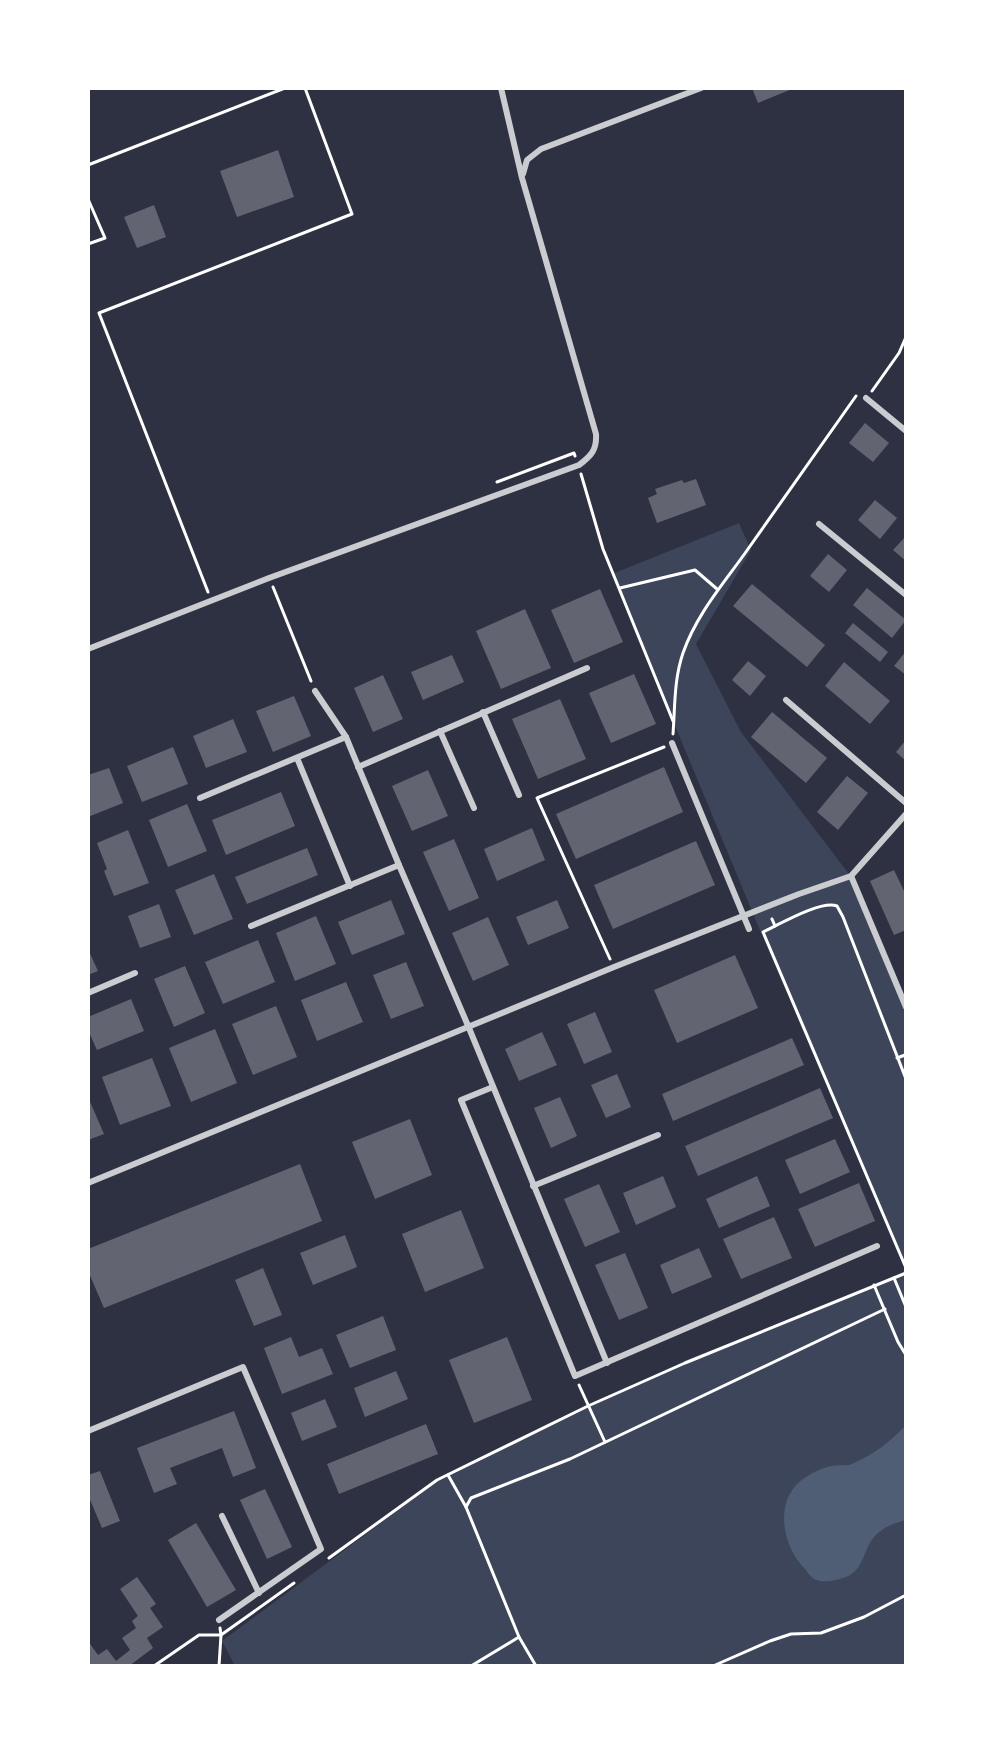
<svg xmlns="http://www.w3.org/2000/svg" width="994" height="1754" font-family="'PT Serif',serif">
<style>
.green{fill:#3c4559}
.water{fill:#4f5d75}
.building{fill:#626471}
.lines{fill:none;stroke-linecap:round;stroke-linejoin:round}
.path{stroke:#fff;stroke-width:3}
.minor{stroke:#caccd0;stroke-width:6}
</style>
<rect width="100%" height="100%" fill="#2d3142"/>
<g class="green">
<polygon points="739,523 751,550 696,644 741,732 849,874 752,911 612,574"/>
<polygon points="851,878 905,1011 905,1267 753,914"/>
<polygon points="905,1274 905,1665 235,1666 222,1641 436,1482 684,1361"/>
</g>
<path class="water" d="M905 1426V1520C893 1524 883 1527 874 1537 863 1550 864 1570 846 1577 837 1580 823 1584 814 1579 811 1577 807 1572 805 1569 781 1545 773 1497 806 1477 813 1472 823 1468 831 1466 839 1464 847 1467 854 1463 875 1453 889 1443 905 1426Z"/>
<g class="building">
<polygon points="752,88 792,88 792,89 758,103"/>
<polygon points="278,150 294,197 237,217 220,171"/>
<polygon points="154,205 166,237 137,248 124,217"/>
<polygon points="865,423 889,443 873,462 849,443"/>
<polygon points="696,479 706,505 657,523 648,498 657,494 655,489 682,480 684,483"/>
<polygon points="875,500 897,518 880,539 858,520"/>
<polygon points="906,536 906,561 893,550"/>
<polygon points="828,554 847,570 829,592 810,576"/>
<polygon points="752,584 825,645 807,667 733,606"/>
<polygon points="867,588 906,620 892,638 853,605"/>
<polygon points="600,589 623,642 574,663 551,610"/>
<polygon points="525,609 551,668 501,689 476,631"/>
<polygon points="853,623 888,652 880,662 845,633"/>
<polygon points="906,651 906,675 894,666"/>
<polygon points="452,655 464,682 423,700 411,672"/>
<polygon points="748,661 766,676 750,696 732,680"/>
<polygon points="844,662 890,701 870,724 825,686"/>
<polygon points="634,674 656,724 611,743 589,693"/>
<polygon points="383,675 403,719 373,732 354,688"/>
<polygon points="294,696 311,736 273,752 256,711"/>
<polygon points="560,699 586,759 538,779 512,719"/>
<polygon points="772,712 827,758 806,783 751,737"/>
<polygon points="233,719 247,752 206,768 193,736"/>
<polygon points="906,740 906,761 896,752"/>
<polygon points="173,747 188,784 142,802 127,766"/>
<polygon points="664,767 683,812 576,859 556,814"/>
<polygon points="109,768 123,803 88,817 88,775"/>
<polygon points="428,770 448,816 412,831 392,786"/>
<polygon points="847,776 868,793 838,830 817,812"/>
<polygon points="281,792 295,826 226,855 212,820"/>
<polygon points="187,804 207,851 168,867 149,820"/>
<polygon points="532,828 545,860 497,881 484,849"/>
<polygon points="128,830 149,883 114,896 104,871 107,869 97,843"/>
<polygon points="454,839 479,898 449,911 423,852"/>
<polygon points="696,841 715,885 613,929 594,885"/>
<polygon points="307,848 318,875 247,904 235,877"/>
<polygon points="894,870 906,895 906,930 894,935 870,881"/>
<polygon points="214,874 233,919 194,935 175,890"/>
<polygon points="391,900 405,934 352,955 338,922"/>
<polygon points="557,900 569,928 528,945 516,917"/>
<polygon points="159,904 171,937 140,948 128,916"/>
<polygon points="316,916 336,964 295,981 276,933"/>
<polygon points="488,917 509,965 473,981 452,933"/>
<polygon points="258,940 275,982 223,1004 205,962"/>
<polygon points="88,949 98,971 88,975"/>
<polygon points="735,955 758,1008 677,1043 654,990"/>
<polygon points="406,962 424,1006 391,1019 373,975"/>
<polygon points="185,966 205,1013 174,1027 154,979"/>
<polygon points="346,982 363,1022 317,1041 301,1000"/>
<polygon points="131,999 144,1031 97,1050 88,1030 88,1017"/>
<polygon points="276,1006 297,1057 253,1075 232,1024"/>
<polygon points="595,1012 612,1052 584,1064 567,1024"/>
<polygon points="215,1029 237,1083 191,1102 169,1048"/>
<polygon points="542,1032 557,1065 519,1081 505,1049"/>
<polygon points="792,1038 804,1065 673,1121 662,1094"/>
<polygon points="152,1058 171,1106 120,1125 102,1077"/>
<polygon points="617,1074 631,1107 606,1118 591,1085"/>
<polygon points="820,1088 833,1118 698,1176 685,1146"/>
<polygon points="88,1097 104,1134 88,1140"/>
<polygon points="560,1097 577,1136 551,1148 534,1108"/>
<polygon points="410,1119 432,1175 375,1199 352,1142"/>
<polygon points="835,1139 850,1172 800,1194 785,1160"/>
<polygon points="300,1164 322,1221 104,1308 88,1271 88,1249"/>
<polygon points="663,1176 676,1207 636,1225 623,1193"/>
<polygon points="757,1176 770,1206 719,1228 706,1199"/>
<polygon points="859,1183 875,1221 815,1247 798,1209"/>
<polygon points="599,1184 620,1232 585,1247 564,1199"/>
<polygon points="461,1210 484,1268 425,1292 402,1234"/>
<polygon points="774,1217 792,1258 741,1279 723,1239"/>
<polygon points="345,1235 357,1267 313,1285 300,1253"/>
<polygon points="699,1248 712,1277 672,1294 660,1265"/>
<polygon points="625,1253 648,1308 619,1320 595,1265"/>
<polygon points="263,1268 282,1315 254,1326 235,1280"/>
<polygon points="383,1316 396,1350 350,1368 336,1335"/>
<polygon points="291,1337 299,1357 322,1348 333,1374 282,1394 264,1348"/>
<polygon points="507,1337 532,1400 474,1423 449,1360"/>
<polygon points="396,1371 408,1399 365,1417 354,1388"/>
<polygon points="325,1399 337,1427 302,1441 291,1413"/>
<polygon points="234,1411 256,1468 233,1477 222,1448 170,1468 177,1484 154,1493 137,1448"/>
<polygon points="426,1424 438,1454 339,1494 327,1464"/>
<polygon points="100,1471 120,1521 102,1528 88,1495 88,1475"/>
<polygon points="265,1489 292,1547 267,1559 240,1500"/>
<polygon points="196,1523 236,1590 207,1607 168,1540"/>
<polygon points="137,1577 156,1604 150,1608 163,1627 147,1638 153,1648 129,1666 88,1666 88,1641 98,1655 107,1649 116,1661 130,1650 122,1638 136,1628 132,1621 138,1616 120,1589"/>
</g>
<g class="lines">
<g class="path">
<polyline points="88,165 285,88"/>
<polyline points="88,199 105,238 88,244"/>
<polyline points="872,391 899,353 906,337"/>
<polyline points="581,474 603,549 673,721"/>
<polyline points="497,482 574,453 575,456"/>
<polyline points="273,587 311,681"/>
<polyline points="620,588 695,570 717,589"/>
<polyline points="208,592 99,313 352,214 305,88"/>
<path d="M673 734C675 707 674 679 683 653 697 613 725 582 748 549 784 498 820 447 856 396"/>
<polyline points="772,919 775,926"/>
<polyline points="610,959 537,798 664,747"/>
<polyline points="897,1058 905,1055"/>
<path d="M906 1079 843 917 837 906C821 900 780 924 763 932L906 1268"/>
<polyline points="894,1278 906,1307"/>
<polyline points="874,1285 898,1342 906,1355"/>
<polyline points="579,1385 605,1442"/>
<polyline points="448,1475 466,1507"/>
<polyline points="329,1558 437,1480 588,1406 685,1363 906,1273"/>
<polyline points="519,1637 466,1507 471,1498 570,1459 885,1309"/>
<polyline points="154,1666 199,1635 221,1635 220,1628"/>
<polyline points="219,1666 221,1635 294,1583"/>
<polyline points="471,1666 519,1637 536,1666"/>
<polyline points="713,1666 770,1641 791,1634 821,1633 864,1617 906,1595"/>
</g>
<g class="minor">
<polyline points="523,174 527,160 541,149 701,88"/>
<polyline points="866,398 906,431"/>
<polyline points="819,524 906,595"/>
<path d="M88 649 269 578 579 465C591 456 597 450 596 434L522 178 501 88"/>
<polyline points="315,691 346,737 399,865"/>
<polyline points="786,700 906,803"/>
<polyline points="483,712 519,795"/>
<polyline points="440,731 474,808"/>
<polyline points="672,743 749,929"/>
<polyline points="297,758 350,886"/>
<polyline points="358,767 587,668"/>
<polyline points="200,798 346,737"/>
<polyline points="851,876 906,1007"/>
<polyline points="251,926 399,865 469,1028 607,1363"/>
<polyline points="88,993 135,973"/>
<polyline points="493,1087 461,1100 575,1376 877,1246"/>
<polyline points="88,1183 614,967 799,894 851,876 906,814"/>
<polyline points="533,1186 658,1135"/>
<polyline points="88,1431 243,1367 321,1549 219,1620"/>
<polyline points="222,1516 259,1593"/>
</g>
</g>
<rect width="994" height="1754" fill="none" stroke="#ffffff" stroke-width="180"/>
</svg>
